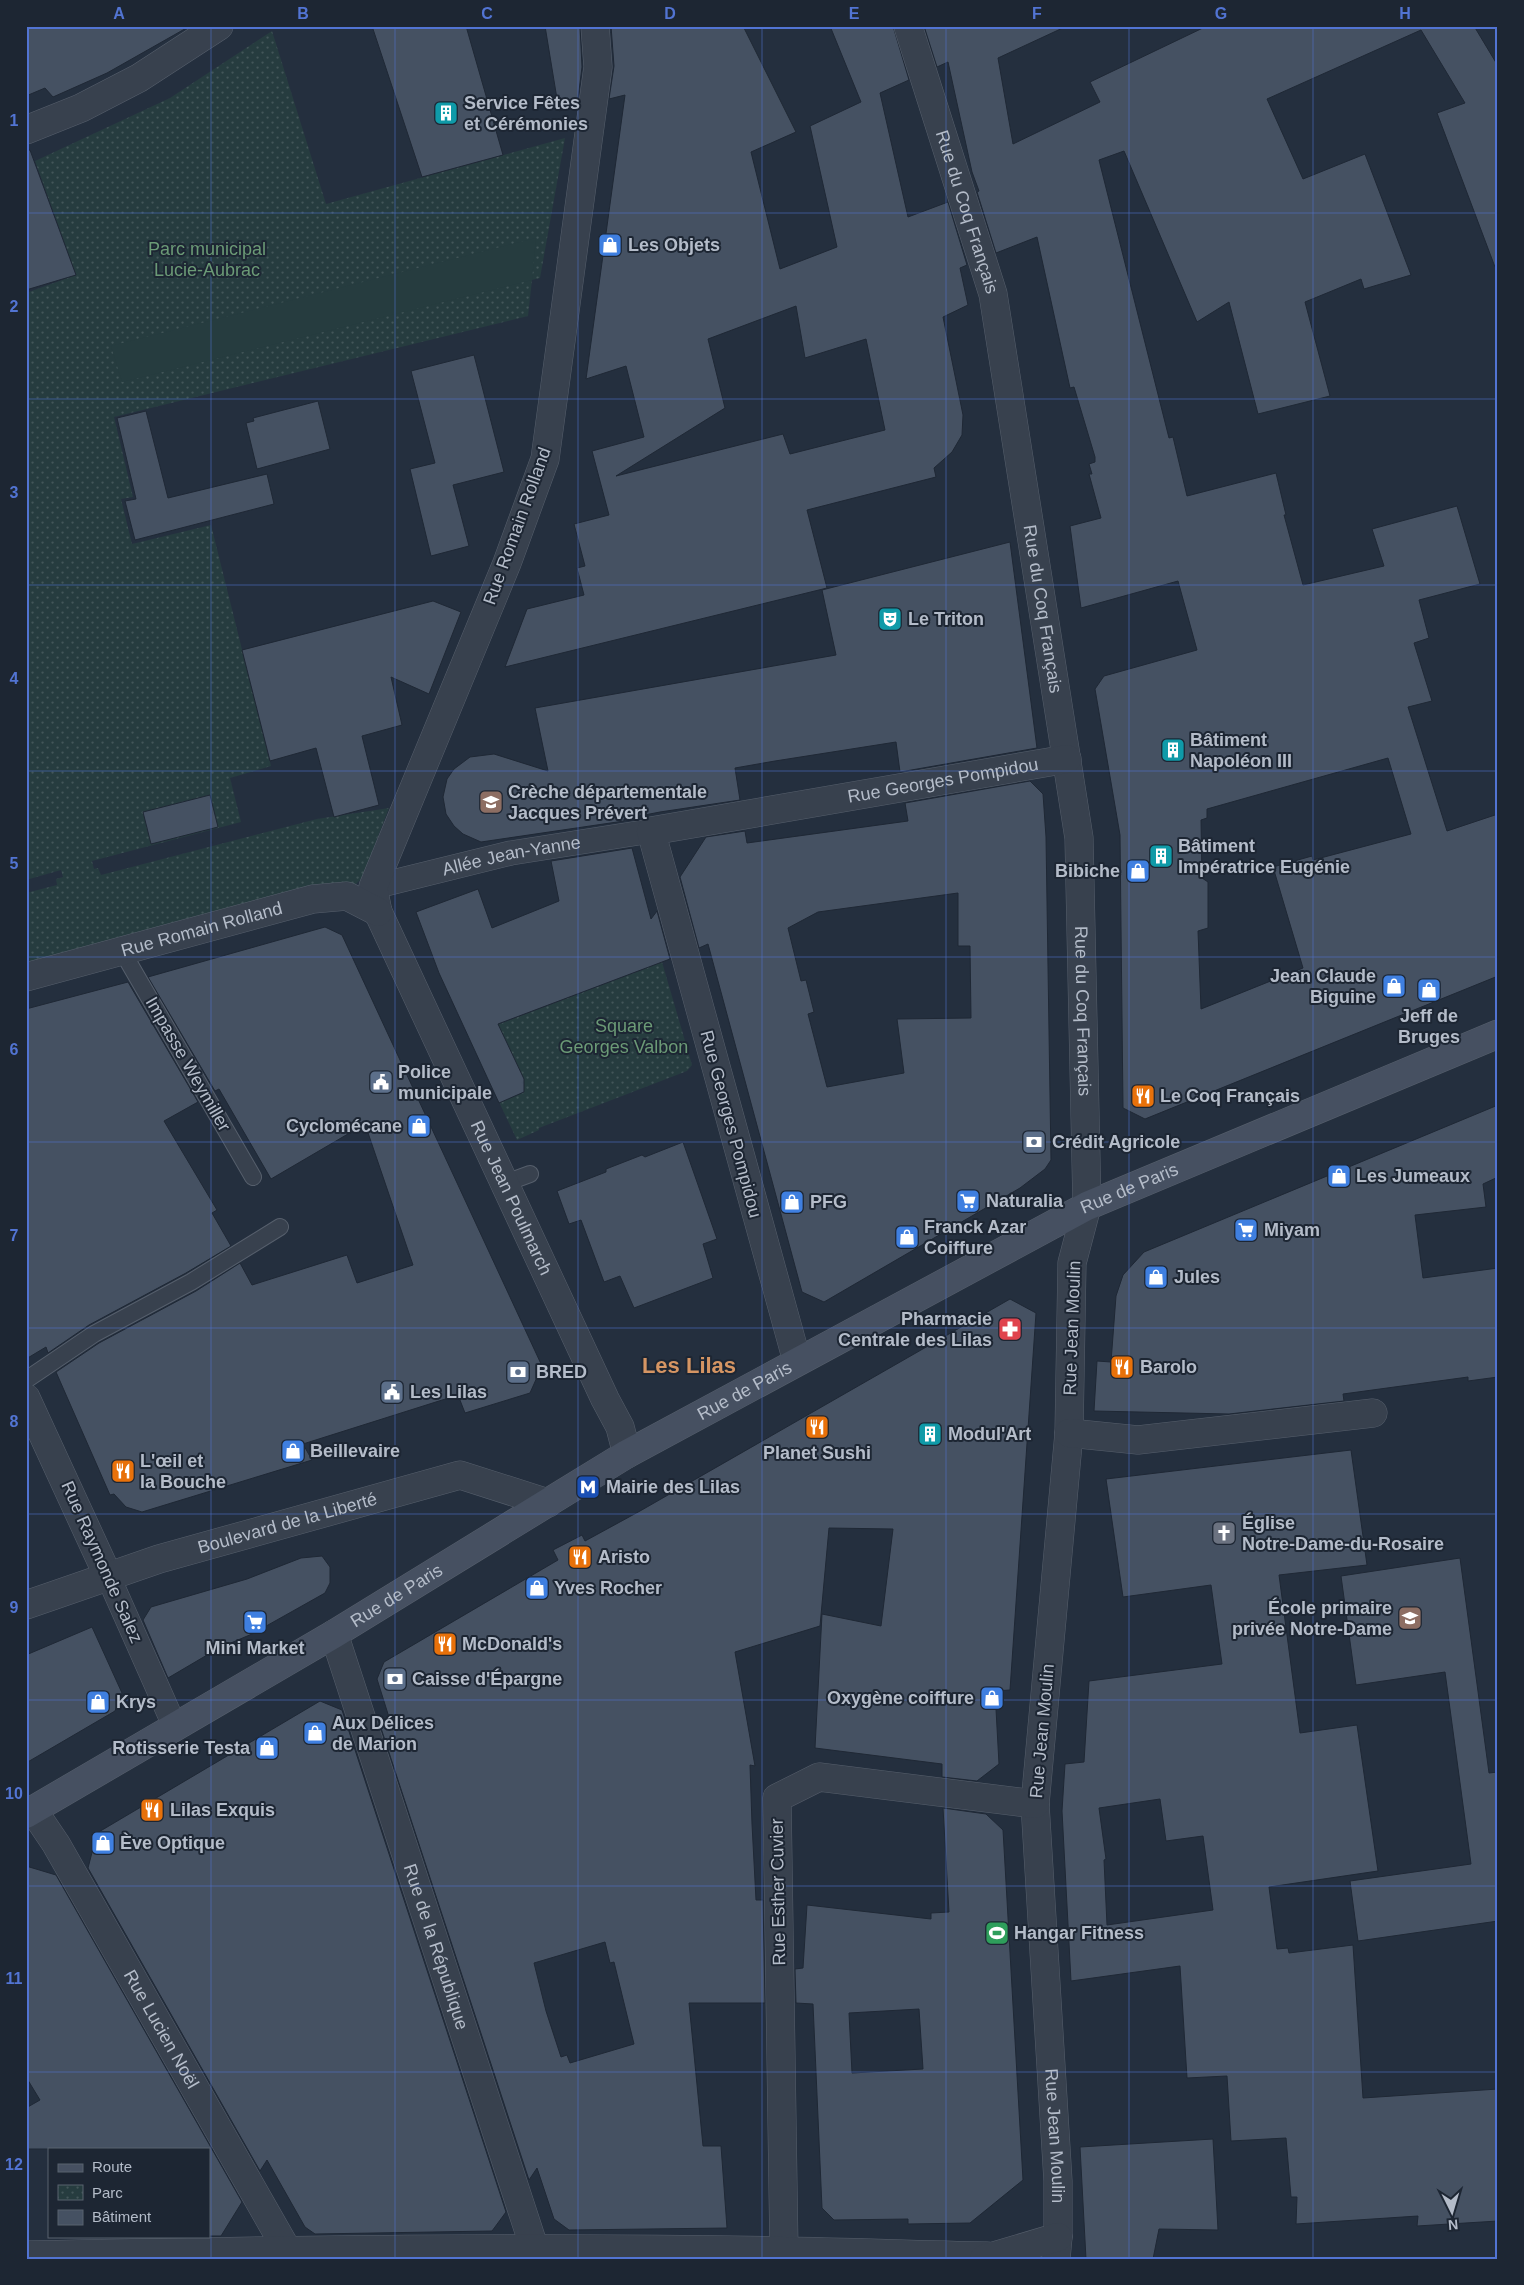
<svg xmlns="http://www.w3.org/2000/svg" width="1524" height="2285" font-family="Helvetica,sans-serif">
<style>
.park{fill:url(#park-dots)}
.garden{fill:#263c3f}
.building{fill:#455162;stroke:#1f2835;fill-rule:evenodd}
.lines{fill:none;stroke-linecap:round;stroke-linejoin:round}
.service-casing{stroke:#565f6c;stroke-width:18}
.pedestrian-casing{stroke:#565f6c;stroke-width:25}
.minor-casing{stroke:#565f6c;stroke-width:29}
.tertiary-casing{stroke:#565f6c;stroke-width:29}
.secondary-casing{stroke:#565f6c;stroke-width:29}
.service{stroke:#38414e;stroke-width:16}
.pedestrian{stroke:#38414e;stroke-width:24}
.minor{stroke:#38414e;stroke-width:28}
.tertiary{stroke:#38414e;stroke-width:28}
.secondary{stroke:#465061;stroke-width:28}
.grid{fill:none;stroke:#5274d3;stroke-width:1;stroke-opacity:0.55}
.labels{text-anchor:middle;stroke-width:4;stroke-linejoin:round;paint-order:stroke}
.poi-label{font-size:18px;font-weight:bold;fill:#b4bcc9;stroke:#1d2633;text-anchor:start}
.street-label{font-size:18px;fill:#b4bcc9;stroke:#1d2633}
.park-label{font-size:18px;fill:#6b9a76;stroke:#1d2633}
.district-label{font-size:22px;font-weight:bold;fill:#d59563;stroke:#1d2633}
.neatline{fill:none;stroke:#5274d3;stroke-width:2}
.grid-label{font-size:16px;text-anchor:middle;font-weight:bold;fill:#5274d3}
</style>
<defs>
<pattern id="park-dots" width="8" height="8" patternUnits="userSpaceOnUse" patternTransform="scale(1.25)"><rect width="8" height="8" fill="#263c3f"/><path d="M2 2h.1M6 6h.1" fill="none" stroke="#435659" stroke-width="1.8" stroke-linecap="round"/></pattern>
</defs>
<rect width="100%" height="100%" fill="#242f3e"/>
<g class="park">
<polygon points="272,31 326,204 565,138 540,278 532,280 528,316 114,417 133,497 121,499 132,544 211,525 271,766 230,778 241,822 92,861 94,869 98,868 101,875 317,819 389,808 362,878 354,886 26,968 26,893 57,885 56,879 63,877 61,870 26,880 26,293 76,275 35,161 170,98"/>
<polygon points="662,962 692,1065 687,1071 539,1128 539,1130 517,1140 468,1036"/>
</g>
<polygon class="garden" points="536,238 532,280 122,382 111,346"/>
<g class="building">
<polygon points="26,26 190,26 107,73 53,97 45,88 26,96"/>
<polygon points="372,26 466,26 503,155 422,177"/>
<polygon points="545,26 580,26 582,67 577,107 559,111"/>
<path d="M611 26H743L796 132 751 152 780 269 837 247 810 126 861 102 830 26H893L909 80 880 93 908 217 948 202 967 265 960 268 968 305 943 317 963 415 962 435 952 452 934 468 936 477 807 510 827 588 505 667 527 609 584 595 577 568 585 566 574 524 609 515 592 451 644 437 626 366 586 379 625 95 609 99 614 66ZM796 306 805 358 866 339 885 430 790 454 783 434 616 476 725 408 708 339Z"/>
<path d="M924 26H1067L998 58 1013 144 1100 102 1090 82 1207 26H1474L1498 66V266L1495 267 1437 113 1465 103 1421 30 1267 99 1303 179 1365 154 1411 275 1364 289 1361 279 1305 302 1330 396 1258 414 1229 302 1197 322 1124 151 1099 160 1169 438 1173 437 1187 496 1276 473 1286 515H1284L1303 585 1384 566 1372 529 1457 506 1480 584 1419 600 1429 638 1414 643 1432 701 1408 707 1447 831 1498 814V976L1145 1119 1123 1108 1120 835 1095 689 1104 676 1197 650 1178 581 1081 608 1070 526 1101 518 1089 474H1092L1089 464 1095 462V457L1074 387 1070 388 1037 237 996 253 977 192 979 191 972 172 948 62 937 67ZM1388 758 1411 834 1313 860 1312 856 1273 867 1303 968 1201 1009 1198 931 1208 928V882L1202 878 1201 820 1207 818V809Z"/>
<polygon points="26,150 30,150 76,275 26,290"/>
<polygon points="474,355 504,472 453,485 469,546 431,556 410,469 435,463 411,371"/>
<polygon points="318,401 330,449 257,469 246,423 254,421 253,418"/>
<polygon points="146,411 168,498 267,474 274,504 135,540 125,501 136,499 117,418"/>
<polygon points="1010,542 1037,748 900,772 896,742 775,761 735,768 740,800 660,812 624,819 624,821 481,842 463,834 454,826 446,814 443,797 447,779 454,769 470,757 494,754 548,771 535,708 836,655 822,590"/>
<polygon points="433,601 461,612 429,694 391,677 402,725 362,736 379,805 334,817 316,748 270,761 242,650"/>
<path d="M1030 781 1043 794 1046 837 1051 1160 1045 1169 1020 1188 824 1302 802 1292 708 944 699 948 680 877 706 837 745 831 747 843 908 821 905 803ZM958 893V946H970L971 1018 897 1019 904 1073 827 1087 808 1014 814 1012 806 980 801 981 788 928 818 912Z"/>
<polygon points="210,795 218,827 151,844 143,812"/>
<polygon points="632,848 651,919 657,911 670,959 498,1024 524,1079 524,1092 499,1103 439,973 416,912 478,889 492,928 559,901 551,861"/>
<polygon points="325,927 342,935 542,1366 530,1393 465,1413 458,1395 303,1444 312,1460 142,1512 126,1507 114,1494 110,1495 56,1372 99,1343 196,1291 240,1263 252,1285 347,1255 357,1283 413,1265 365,1124 271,1179 219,1089 215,1091 148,977"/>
<polygon points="128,982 198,1102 164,1121 217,1210 212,1213 231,1246 186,1273 89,1325 48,1353 46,1347 26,1359 26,1009"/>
<polygon points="1498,1105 1498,1177 1483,1184 1486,1207 1415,1215 1423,1278 1498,1268 1498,1377 1468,1381 1468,1377 1343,1394 1344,1401 1229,1414 1094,1411 1097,1361 1111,1362 1116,1296 1123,1275 1144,1252"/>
<polygon points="683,1142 717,1239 703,1244 713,1278 634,1308 620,1276 604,1282 581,1220 569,1224 557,1191 606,1172 606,1169 642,1155 645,1157"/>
<path d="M1010 1299 1036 1313 1010 1690 995 1691 999 1764 977 1781 942 1777V1764L815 1748 822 1614 881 1626 893 1529 829 1528 820 1626 735 1652 755 1766 750 1765 752 1824 756 1900H763L765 2003H689L703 2146H721L727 2228 569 2230 554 2219 537 2168 529 2180 380 1725 393 1730 377 1679 384 1662 558 1560 553 1550 582 1535 585 1541 640 1511ZM605 1942 610 1963 614 1962 634 2044 570 2063 567 2055 561 2057 546 2011 534 1963Z"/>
<path d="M1351 1450 1367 1565 1279 1575 1300 1733 1357 1725 1378 1871 1269 1887 1277 1949 1288 1948 1289 1953 1353 1945 1363 2098 1498 2089V2221L1417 2226 1418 2216 1296 2224 1297 2197H1291L1286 2138 1231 2141 1227 2076 1187 2078 1180 1966 1071 1981 1062 1811 1065 1764 1084 1762 1089 1681 1222 1664 1211 1585 1123 1597 1106 1479ZM1160 1799 1166 1841 1203 1836 1213 1910 1107 1925 1104 1860 1106 1859 1099 1808Z"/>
<polygon points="322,1556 330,1567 330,1583 325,1593 252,1634 219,1648 168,1678 143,1620 151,1607 247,1579 301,1558"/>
<polygon points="1460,1558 1489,1773 1498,1772 1498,1921 1358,1941 1350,1881 1471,1864 1445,1672 1356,1685 1341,1576"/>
<polygon points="92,1627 122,1693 115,1711 26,1763 26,1655"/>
<polygon points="320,1701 342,1710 506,2212 492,2231 315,2234 305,2227 267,2160 260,2171 88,1868 97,1833"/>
<path d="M943 1808 986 1814 1003 1830 1023 2180 970 2223 908 2224V2219L834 2220 822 2208 813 2004 796 2003 795 1969 803 1968 807 1905 931 1919V1913L949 1912ZM919 2009 923 2069 852 2073 849 2013Z"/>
<polygon points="26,1866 56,1875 242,2202 221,2236 209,2236 209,2149 26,2149 26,2108 40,2100 26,2077"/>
<polygon points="1213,2139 1218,2230 1159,2229 1153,2259 1086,2259 1080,2147"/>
</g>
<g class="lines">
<g class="service-casing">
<g id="service">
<polyline points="122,951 253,1177"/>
<polyline points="503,1184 530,1174"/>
<polyline points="26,1380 94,1334 191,1282 280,1227"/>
</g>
</g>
<g class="pedestrian-casing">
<g id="pedestrian">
<path id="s1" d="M373 887 511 853 651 831"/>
<polyline points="108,1576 175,1727"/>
</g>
</g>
<g class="minor-casing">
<g id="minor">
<path id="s2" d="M595 26 598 67 545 459 507 563 373 887 378 912 605 1399 620 1427 627 1454"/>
<path id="s3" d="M908 26 993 294 1079 838 1087 1206 1072 1263 1069 1433 1035 1804 1058 2181V2237L1056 2259"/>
<polyline points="26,130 81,108 139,78 219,26"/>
<path id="s4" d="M26 977 313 899 347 896 378 912"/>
<path id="s5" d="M797 1361 651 831 1067 759"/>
<polyline points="26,1398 108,1576"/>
<polyline points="1069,1433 1138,1440 1373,1413"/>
<path id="s6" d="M334 1634 535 2250 533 2259"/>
<path id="s7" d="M33 1810 56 1844 287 2250"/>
<polyline points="784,2251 777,1798 819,1777 1035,1804"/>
<path d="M26 2255C279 2250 532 2246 784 2251 852 2252 919 2255 987 2256"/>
<polyline points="984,2259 1058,2237"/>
</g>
</g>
<g class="tertiary-casing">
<g id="tertiary">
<path id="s8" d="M26 1605 159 1559 460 1475 548 1503"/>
</g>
</g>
<g class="secondary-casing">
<g id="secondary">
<path id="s9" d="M26 1814 334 1634 627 1454 1087 1206 1498 1034"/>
</g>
</g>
<use href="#service" class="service"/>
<use href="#pedestrian" class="pedestrian"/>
<use href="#minor" class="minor"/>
<use href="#tertiary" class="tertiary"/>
<use href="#secondary" class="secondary"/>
</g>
<path class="grid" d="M211 26V2259M395 26V2259M578 26V2259M762 26V2259M946 26V2259M1129 26V2259M1313 26V2259M26 213H1498M26 399H1498M26 585H1498M26 771H1498M26 957H1498M26 1142H1498M26 1328H1498M26 1514H1498M26 1700H1498M26 1886H1498M26 2072H1498"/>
<defs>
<g id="building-square" transform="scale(1.25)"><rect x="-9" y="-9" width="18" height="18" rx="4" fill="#0f9aa8" stroke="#1d2633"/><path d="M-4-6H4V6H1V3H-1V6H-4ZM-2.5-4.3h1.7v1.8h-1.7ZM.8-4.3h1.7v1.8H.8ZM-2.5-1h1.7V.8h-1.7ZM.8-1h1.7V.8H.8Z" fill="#fff"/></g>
<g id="shop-square" transform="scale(1.25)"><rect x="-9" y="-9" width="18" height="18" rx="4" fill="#3f7fe0" stroke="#1d2633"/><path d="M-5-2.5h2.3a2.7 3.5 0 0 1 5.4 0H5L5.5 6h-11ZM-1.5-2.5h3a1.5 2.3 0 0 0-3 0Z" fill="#fff"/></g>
<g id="theatre-square" transform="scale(1.25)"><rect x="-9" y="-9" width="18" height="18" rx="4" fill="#0f9aa8" stroke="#1d2633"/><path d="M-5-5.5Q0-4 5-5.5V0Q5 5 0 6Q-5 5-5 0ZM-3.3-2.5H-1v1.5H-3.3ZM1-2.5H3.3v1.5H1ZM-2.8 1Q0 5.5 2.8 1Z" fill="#fff"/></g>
<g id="school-square" transform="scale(1.25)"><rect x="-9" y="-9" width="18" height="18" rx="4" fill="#8d6e63" stroke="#1d2633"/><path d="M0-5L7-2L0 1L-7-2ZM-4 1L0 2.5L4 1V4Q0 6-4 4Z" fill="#fff"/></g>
<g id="civic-square" transform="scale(1.25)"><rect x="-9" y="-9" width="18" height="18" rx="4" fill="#5c6f8a" stroke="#1d2633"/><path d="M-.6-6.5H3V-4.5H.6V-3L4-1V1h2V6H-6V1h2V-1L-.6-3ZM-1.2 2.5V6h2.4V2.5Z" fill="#fff"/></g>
<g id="restaurant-square" transform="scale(1.25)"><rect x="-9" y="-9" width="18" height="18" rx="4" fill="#e8710a" stroke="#1d2633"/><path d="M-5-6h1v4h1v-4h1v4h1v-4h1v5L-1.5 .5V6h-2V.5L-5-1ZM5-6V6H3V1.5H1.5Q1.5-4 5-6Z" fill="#fff"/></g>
<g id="bank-square" transform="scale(1.25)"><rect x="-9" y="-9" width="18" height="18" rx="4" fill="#5c6f8a" stroke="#1d2633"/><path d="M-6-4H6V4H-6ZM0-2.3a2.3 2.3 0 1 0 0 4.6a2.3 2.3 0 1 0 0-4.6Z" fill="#fff"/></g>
<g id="supermarket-square" transform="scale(1.25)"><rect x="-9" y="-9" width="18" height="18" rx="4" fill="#3f7fe0" stroke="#1d2633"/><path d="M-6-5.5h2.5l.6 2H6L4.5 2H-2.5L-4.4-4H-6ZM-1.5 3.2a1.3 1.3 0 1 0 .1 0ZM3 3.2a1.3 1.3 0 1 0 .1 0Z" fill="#fff"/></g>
<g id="pharmacy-square" transform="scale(1.25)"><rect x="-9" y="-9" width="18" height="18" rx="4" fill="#e0444e" stroke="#1d2633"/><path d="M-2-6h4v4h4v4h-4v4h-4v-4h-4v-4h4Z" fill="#fff"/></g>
<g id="metro-square" transform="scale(1.25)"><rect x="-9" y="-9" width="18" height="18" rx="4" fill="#1a4fb4" stroke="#1d2633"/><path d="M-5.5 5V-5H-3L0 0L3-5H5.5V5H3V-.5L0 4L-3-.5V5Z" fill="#fff"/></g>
<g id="church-square" transform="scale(1.25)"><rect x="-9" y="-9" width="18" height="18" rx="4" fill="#6b7280" stroke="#1d2633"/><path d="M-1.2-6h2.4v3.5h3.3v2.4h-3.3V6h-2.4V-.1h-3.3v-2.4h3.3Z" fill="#fff"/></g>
<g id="stadium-square" transform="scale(1.25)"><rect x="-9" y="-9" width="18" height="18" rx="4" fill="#2e9e5b" stroke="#1d2633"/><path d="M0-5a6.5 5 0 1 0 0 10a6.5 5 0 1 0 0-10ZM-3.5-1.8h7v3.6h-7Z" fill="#fff"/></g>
</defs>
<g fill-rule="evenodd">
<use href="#building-square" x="446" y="113"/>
<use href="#shop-square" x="610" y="245"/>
<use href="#theatre-square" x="890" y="619"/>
<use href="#building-square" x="1173" y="750"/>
<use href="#school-square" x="491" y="802"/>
<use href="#building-square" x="1161" y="856"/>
<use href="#shop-square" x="1138" y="871"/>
<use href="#shop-square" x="1394" y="986"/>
<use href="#shop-square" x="1429" y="990"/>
<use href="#civic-square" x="381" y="1082"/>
<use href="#restaurant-square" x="1143" y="1096"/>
<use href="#shop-square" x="419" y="1126"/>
<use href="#bank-square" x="1034" y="1142"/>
<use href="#shop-square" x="1339" y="1176"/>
<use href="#supermarket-square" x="968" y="1201"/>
<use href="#shop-square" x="792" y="1202"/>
<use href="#supermarket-square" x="1246" y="1230"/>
<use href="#shop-square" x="907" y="1237"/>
<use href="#shop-square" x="1156" y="1277"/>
<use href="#pharmacy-square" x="1010" y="1329"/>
<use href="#restaurant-square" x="1122" y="1367"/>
<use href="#bank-square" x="518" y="1372"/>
<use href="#civic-square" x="392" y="1392"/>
<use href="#restaurant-square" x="817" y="1427"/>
<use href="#building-square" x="930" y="1434"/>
<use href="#shop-square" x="293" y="1451"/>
<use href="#restaurant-square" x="123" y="1471"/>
<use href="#metro-square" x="588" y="1487"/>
<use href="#church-square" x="1224" y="1533"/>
<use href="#restaurant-square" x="580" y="1557"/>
<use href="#shop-square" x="537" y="1588"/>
<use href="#school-square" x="1410" y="1618"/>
<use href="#supermarket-square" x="255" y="1622"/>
<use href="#restaurant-square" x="445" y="1644"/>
<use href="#bank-square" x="395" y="1679"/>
<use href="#shop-square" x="992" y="1698"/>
<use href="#shop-square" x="98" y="1702"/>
<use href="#shop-square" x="315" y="1733"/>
<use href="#shop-square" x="267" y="1748"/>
<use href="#restaurant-square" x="152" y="1810"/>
<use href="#shop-square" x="103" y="1843"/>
<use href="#stadium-square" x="997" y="1933"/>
</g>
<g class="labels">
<g class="poi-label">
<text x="464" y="109">Service Fêtes<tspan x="464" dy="21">et Cérémonies</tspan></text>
<text x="628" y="251">Les Objets</text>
<text x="908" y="625">Le Triton</text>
<text x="1190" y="746">Bâtiment<tspan x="1190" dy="21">Napoléon III</tspan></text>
<text x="508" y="798">Crèche départementale<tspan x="508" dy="21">Jacques Prévert</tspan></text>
<text x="1178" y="852">Bâtiment<tspan x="1178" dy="21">Impératrice Eugénie</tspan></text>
<text x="1120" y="877" text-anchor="end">Bibiche</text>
<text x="1376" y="982" text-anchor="end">Jean Claude<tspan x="1376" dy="21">Biguine</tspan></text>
<text x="1429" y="1022" text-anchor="middle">Jeff de<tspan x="1429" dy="21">Bruges</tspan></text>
<text x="398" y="1078">Police<tspan x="398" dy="21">municipale</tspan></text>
<text x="1160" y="1102">Le Coq Français</text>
<text x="402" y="1132" text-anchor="end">Cyclomécane</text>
<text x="1052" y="1148">Crédit Agricole</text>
<text x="1356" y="1182">Les Jumeaux</text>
<text x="986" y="1207">Naturalia</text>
<text x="810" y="1208">PFG</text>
<text x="924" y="1233">Franck Azar<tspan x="924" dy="21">Coiffure</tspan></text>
<text x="1264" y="1236">Miyam</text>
<text x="1174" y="1283">Jules</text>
<text x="992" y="1325" text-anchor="end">Pharmacie<tspan x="992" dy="21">Centrale des Lilas</tspan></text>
<text x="1140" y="1373">Barolo</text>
<text x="536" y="1378">BRED</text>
<text x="410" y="1398">Les Lilas</text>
<text x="948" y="1440">Modul'Art</text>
<text x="310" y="1457">Beillevaire</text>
<text x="817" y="1459" text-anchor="middle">Planet Sushi</text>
<text x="140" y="1467">L'œil et<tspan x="140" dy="21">la Bouche</tspan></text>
<text x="606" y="1493">Mairie des Lilas</text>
<text x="1242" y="1529">Église<tspan x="1242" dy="21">Notre-Dame-du-Rosaire</tspan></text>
<text x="598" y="1563">Aristo</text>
<text x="554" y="1594">Yves Rocher</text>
<text x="1392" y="1614" text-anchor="end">École primaire<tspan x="1392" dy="21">privée Notre-Dame</tspan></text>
<text x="462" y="1650">McDonald's</text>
<text x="255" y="1654" text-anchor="middle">Mini Market</text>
<text x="412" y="1685">Caisse d'Épargne</text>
<text x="974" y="1704" text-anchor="end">Oxygène coiffure</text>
<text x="116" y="1708">Krys</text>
<text x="332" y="1729">Aux Délices<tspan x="332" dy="21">de Marion</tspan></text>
<text x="250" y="1754" text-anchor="end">Rotisserie Testa</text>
<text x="170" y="1816">Lilas Exquis</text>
<text x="120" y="1849">Ève Optique</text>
<text x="1014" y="1939">Hangar Fitness</text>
</g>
<g class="street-label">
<text dy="6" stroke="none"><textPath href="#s3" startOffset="195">Rue du Coq Français</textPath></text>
<text transform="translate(517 526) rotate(-70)" y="6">Rue Romain Rolland</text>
<text dy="6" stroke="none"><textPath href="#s3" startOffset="600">Rue du Coq Français</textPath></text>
<text dy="6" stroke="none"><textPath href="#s5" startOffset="846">Rue Georges Pompidou</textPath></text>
<text dy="6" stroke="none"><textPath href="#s1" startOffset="142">Allée Jean-Yanne</textPath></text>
<text dy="6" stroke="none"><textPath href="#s4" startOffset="182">Rue Romain Rolland</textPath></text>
<text dy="6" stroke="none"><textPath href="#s3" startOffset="1005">Rue du Coq Français</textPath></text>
<text transform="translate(188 1064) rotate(60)" y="6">Impasse Weymiller</text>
<text transform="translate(731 1124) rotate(75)" y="6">Rue Georges Pompidou</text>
<text dy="6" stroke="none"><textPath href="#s9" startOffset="1269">Rue de Paris</textPath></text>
<text dy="6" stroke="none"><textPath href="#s2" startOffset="1239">Rue Jean Poulmarch</textPath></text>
<text transform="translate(1072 1328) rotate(-88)" y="6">Rue Jean Moulin</text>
<text dy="6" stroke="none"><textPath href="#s9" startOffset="834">Rue de Paris</textPath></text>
<text dy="6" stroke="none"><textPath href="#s8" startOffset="274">Boulevard de la Liberté</textPath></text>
<text transform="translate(102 1562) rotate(66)" y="6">Rue Raymonde Salez</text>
<text dy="6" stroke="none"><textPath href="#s9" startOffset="430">Rue de Paris</textPath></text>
<text transform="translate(1042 1731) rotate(-85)" y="6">Rue Jean Moulin</text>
<text transform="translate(778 1892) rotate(-91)" y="6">Rue Esther Cuvier</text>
<text dy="6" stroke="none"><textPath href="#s6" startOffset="329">Rue de la République</textPath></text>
<text dy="6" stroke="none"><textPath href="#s7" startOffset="254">Rue Lucien Noël</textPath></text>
<text dy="6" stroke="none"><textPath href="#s3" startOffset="2134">Rue Jean Moulin</textPath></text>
</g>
<g class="park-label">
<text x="207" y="255">Parc municipal<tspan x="207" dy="21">Lucie-Aubrac</tspan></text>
<text x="624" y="1032">Square<tspan x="624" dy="21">Georges Valbon</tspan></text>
</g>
<g class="district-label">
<text x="689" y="1373">Les Lilas</text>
</g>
</g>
<rect width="1524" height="2285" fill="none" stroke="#1d2633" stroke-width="55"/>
<rect x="48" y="2148" width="162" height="90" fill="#1d2633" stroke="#59626f"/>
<rect x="58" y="2164" width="25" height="8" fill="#465061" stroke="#59626f"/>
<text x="92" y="2172" font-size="15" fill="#b4bcc9">Route</text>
<rect x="58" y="2185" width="25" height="15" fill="url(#park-dots)" stroke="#59626f"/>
<text x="92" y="2198" font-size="15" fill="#b4bcc9">Parc</text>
<rect x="58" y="2210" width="25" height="15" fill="#455162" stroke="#59626f"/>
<text x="92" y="2222" font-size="15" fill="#b4bcc9">Bâtiment</text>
<g transform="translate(1452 2212) rotate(175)" stroke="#1d2633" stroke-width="4" paint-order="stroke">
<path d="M0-4L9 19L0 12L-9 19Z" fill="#b4bcc9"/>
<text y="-8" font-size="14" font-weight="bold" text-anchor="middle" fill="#b4bcc9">N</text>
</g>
<rect x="28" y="28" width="1468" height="2230" class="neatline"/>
<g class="grid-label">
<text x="119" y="19">A</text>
<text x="303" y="19">B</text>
<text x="487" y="19">C</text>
<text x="670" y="19">D</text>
<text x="854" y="19">E</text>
<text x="1037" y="19">F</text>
<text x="1221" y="19">G</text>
<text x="1405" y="19">H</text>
<text x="14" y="126">1</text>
<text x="14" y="312">2</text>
<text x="14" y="498">3</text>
<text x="14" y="684">4</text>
<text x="14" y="869">5</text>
<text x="14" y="1055">6</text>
<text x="14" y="1241">7</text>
<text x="14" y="1427">8</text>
<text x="14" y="1613">9</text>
<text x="14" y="1799">10</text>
<text x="14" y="1984">11</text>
<text x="14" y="2170">12</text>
</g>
</svg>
